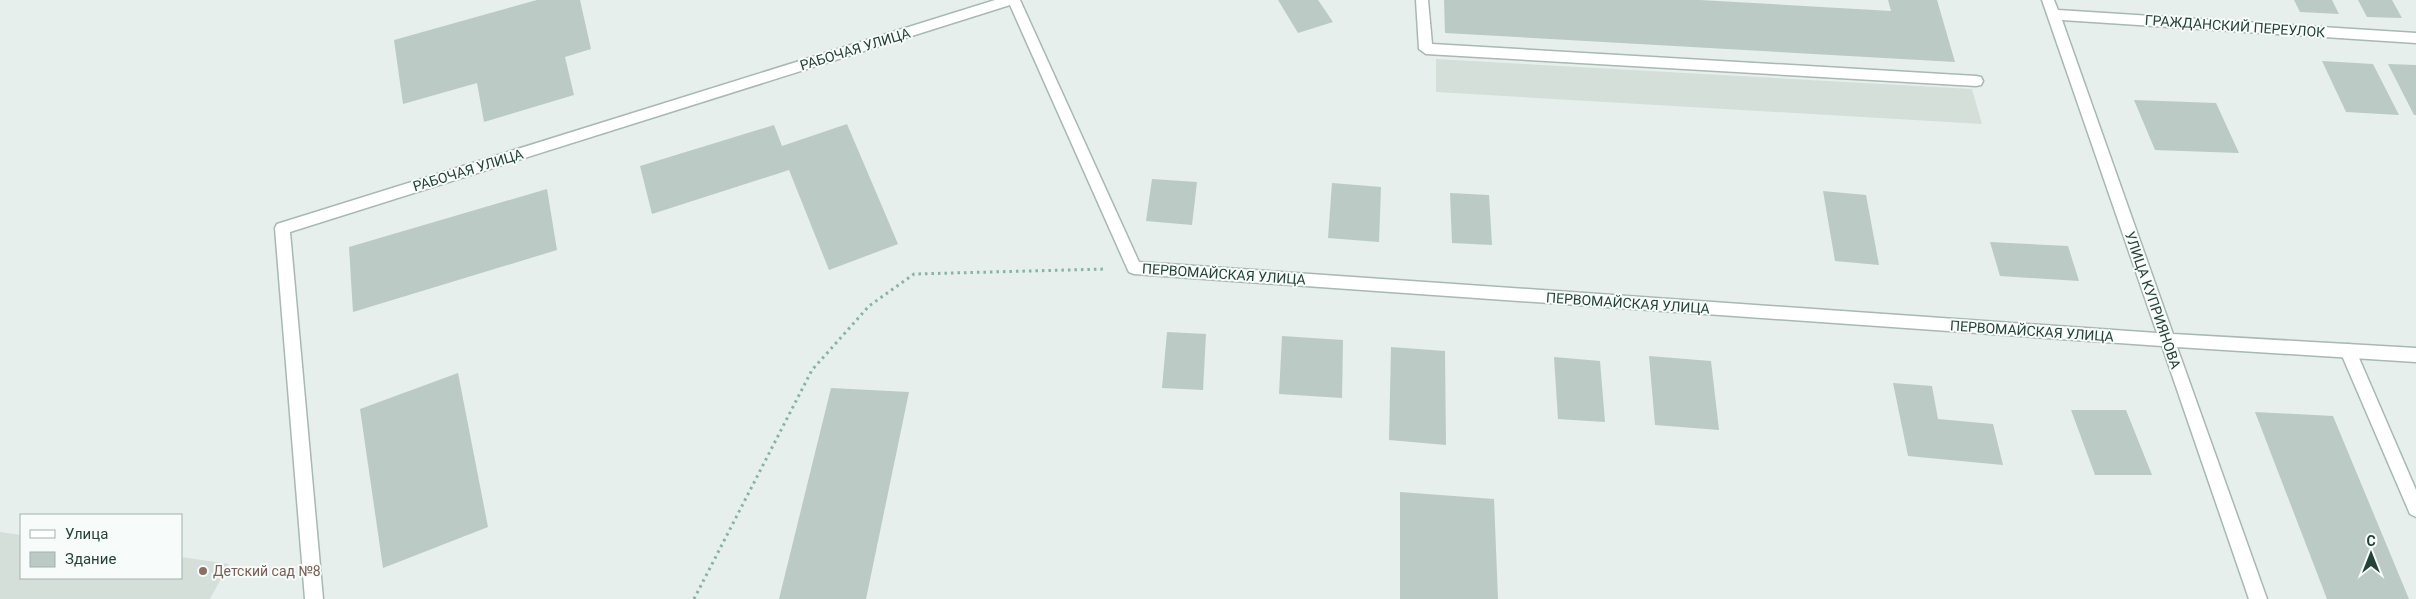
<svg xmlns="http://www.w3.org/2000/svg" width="2416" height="599" font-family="Roboto,sans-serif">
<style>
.built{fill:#d4dfda}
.building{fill:#bbcac4}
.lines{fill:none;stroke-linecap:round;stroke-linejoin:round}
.lane-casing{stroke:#a8b8b2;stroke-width:3}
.street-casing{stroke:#a8b8b2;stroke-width:3}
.path{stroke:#86b3a5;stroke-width:3;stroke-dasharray:2.5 4;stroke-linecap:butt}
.lane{fill:#fff;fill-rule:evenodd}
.street{fill:#fff;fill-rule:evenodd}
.education-dot{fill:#8d6e63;stroke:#f7fbf9;stroke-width:2}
.labels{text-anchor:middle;stroke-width:4;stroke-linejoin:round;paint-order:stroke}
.street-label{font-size:14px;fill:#24423a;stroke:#f7fbf9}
.education-label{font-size:14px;fill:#785e54;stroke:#f7fbf9;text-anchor:start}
</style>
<rect width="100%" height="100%" fill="#e6efeb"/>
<g class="built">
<polygon points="1436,59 1972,89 1982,124 1436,92"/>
<polygon points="0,532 21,535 21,578 181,578 181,557 229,564 210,599 0,599"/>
</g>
<g class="building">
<polygon points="537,0 580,0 591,49 565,57 574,95 484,122 477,83 403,104 394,40"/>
<polygon points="1278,0 1318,0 1333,22 1298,33"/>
<polygon points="1444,0 1700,0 1891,11 1888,0 1937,0 1955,62 1445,33"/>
<polygon points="2294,0 2332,0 2339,14 2300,12"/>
<polygon points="2358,0 2392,0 2402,18 2367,17"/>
<polygon points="2322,61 2373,64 2399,115 2346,112"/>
<polygon points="2388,64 2416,65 2416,115 2414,115"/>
<polygon points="2134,100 2216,103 2239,153 2155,150"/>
<polygon points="847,124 898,244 829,270 789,170 652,214 640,166 774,125 782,146"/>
<polygon points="1152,179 1197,182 1192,225 1146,221"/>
<polygon points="1332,183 1381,187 1379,242 1328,238"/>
<polygon points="547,189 557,250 353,312 349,247"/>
<polygon points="1823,191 1866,195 1879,265 1835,261"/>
<polygon points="1450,193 1489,195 1492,245 1452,243"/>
<polygon points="1990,242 2068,246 2079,281 2000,276"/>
<polygon points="1167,332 1206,334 1203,390 1162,388"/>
<polygon points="1282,336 1343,340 1342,398 1279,394"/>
<polygon points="1391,347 1445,351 1446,445 1389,440"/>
<polygon points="1649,356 1711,361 1719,430 1655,425"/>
<polygon points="1554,357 1600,361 1605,422 1558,419"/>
<polygon points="458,373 488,527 383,568 360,409"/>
<polygon points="1893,383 1932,386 1938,419 1993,424 2003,465 1908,456"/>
<polygon points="831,388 909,392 866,599 779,599"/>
<polygon points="2071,410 2126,410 2152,475 2095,475"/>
<polygon points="2255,412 2333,416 2409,599 2327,599"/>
<polygon points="1400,492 1494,499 1498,599 1400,599"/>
</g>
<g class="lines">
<g class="lane-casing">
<g id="lane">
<polygon points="1416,0 1428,0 1432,44 1976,76 1981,77 1983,81 1981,85 1976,86 1426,54 1419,49"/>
<polygon points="2348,344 2353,346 2356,351 2416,490 2416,517 2410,514 2340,351 2343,346"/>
</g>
</g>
<g class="street-casing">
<polygon id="street" points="995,0 1020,0 1139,262 2157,333 2042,0 2054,0 2058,10 2416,33 2416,43 2062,20 2173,334 2416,348 2416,362 2177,347 2267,599 2249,599 2162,346 1134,274 1129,272 1127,268 1010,5 290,232 323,599 305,599 275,228 277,224"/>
</g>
<polyline class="path" points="694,599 812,370 869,306 914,274 1106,269"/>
<use href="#lane" class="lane"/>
<use href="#street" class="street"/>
</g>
<circle class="education-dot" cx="203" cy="571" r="5"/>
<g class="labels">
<g class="street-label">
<text transform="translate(2235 26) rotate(4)" y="5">ГРАЖДАНСКИЙ ПЕРЕУЛОК</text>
<text transform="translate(855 49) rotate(-17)" y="5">РАБОЧАЯ УЛИЦА</text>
<text transform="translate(468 170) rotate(-17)" y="5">РАБОЧАЯ УЛИЦА</text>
<text transform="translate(1224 274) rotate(4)" y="5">ПЕРВОМАЙСКАЯ УЛИЦА</text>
<text transform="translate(2153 300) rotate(71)" y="5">УЛИЦА КУПРИЯНОВА</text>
<text transform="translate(1628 303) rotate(4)" y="5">ПЕРВОМАЙСКАЯ УЛИЦА</text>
<text transform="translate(2032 331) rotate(4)" y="5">ПЕРВОМАЙСКАЯ УЛИЦА</text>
</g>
<g class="education-label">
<text x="213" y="576">Детский сад №8</text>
</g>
</g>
<rect x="20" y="514" width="162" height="65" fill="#f7fbf9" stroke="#a3b1ad"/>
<rect x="30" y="530" width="25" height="8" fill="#ffffff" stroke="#a3b1ad"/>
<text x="65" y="539" font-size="15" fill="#24423a">Улица</text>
<rect x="30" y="552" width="25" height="15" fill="#bbcac4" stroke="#a3b1ad"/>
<text x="65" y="564" font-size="15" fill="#24423a">Здание</text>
<g transform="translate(2371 554)" stroke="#f7fbf9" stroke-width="4" paint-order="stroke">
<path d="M0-4L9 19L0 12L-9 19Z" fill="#24423a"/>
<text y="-8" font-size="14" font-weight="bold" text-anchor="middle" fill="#24423a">С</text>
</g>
</svg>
